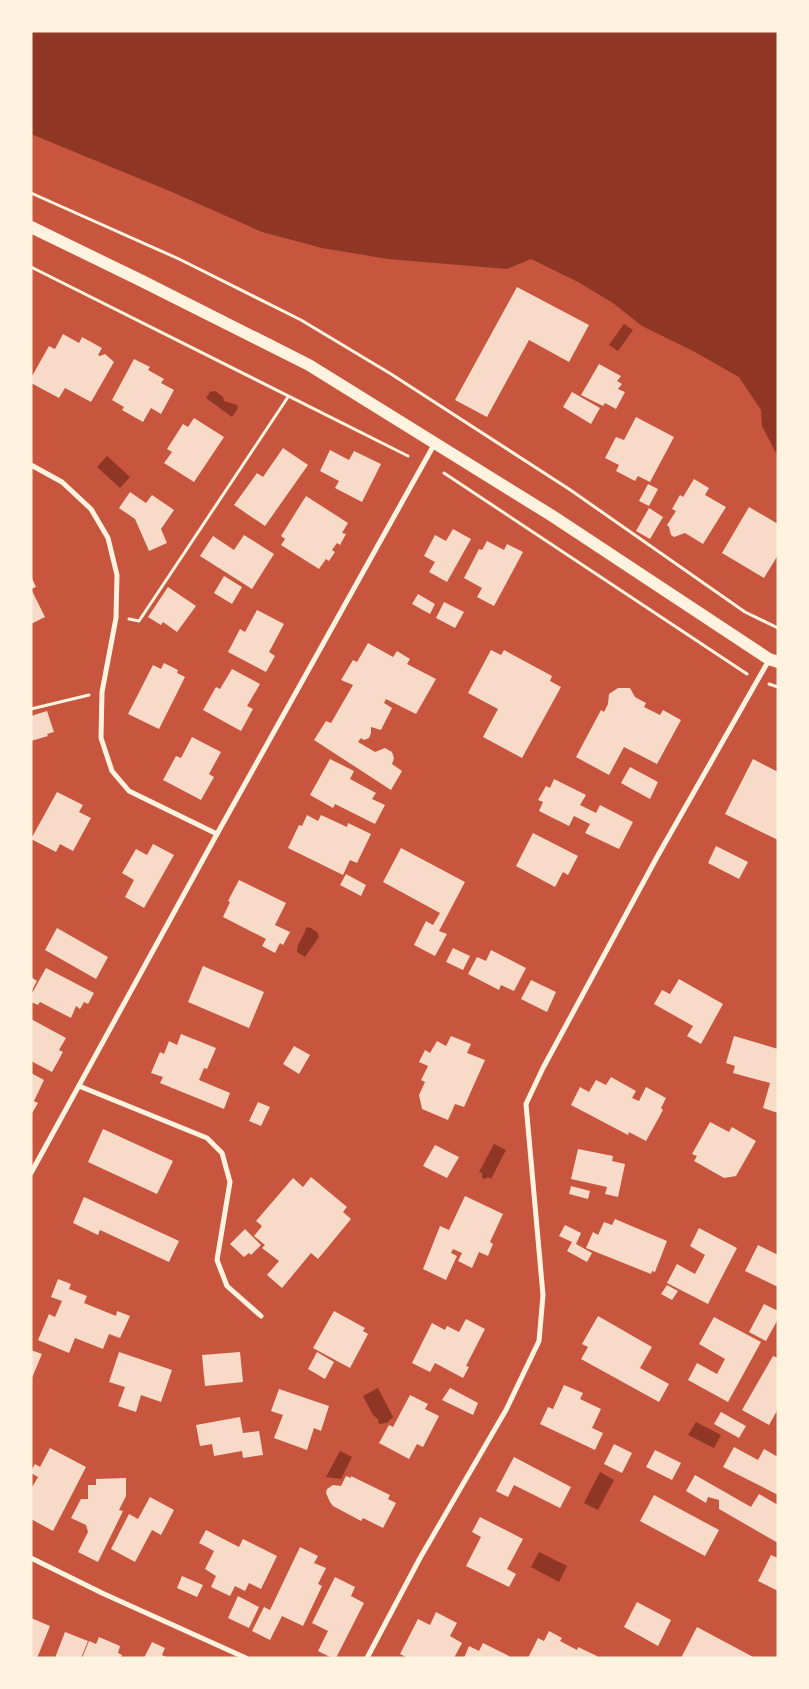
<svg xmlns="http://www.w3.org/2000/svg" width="809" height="1689" font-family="Literata,serif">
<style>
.water{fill:#8f3625}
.building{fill:#f7dbc8}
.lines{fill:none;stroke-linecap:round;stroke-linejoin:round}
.path{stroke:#fff3e0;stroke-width:3}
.minor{stroke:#fff3e0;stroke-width:5}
.primary{stroke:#fff3e0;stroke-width:12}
</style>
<rect width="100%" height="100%" fill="#c8553d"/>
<g class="water">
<polygon points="31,31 778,31 778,457 762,426 761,410 739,377 693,351 642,326 613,303 578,282 531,259 507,269 388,259 322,248 262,232 172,192 31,134"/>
<polygon points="624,324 633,330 618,351 609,345"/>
<polygon points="215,391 223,397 224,401 237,405 238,408 232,417 206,398 210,392"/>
<polygon points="107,456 130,477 120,488 97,467"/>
<path d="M309 927 317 932 319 937 305 957 297 952C297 942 304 937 306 928Z"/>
<polygon points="494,1144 506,1150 491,1179 488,1177 485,1179 482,1178 482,1173 479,1172"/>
<polygon points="378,1388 393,1417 387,1423 379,1424 378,1419 373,1415 363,1396"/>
<polygon points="696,1422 721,1435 714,1448 688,1435"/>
<polygon points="340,1451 352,1457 341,1479 326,1477"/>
<polygon points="600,1472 614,1480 598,1510 584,1503"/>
<polygon points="539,1552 567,1566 559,1582 531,1567"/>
</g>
<g class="building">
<polygon points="517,287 589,325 569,362 529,340 487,417 455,400"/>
<polygon points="63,334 79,343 82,337 102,348 98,355 100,356 105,354 114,362 91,402 65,388 59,398 31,383 31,378 49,346 55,349"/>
<polygon points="134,359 150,367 148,370 164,379 161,383 174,390 161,414 151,408 143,422 122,410 124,407 112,400"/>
<polygon points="599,364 621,376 617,381 622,384 618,389 625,392 616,409 605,403 603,406 581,395"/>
<polygon points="572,392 600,408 591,424 563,407"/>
<polygon points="636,417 674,437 650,482 638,476 635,481 616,471 619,465 605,458 616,437 624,440"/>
<polygon points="194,418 224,437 194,482 164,463 172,452 167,449 183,424 188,427"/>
<polygon points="283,448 308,465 265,526 234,505 257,473 263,477"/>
<polygon points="330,450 349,460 354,451 381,464 362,502 335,488 339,481 320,471"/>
<polygon points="694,479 709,488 705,495 726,507 703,544 685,533 674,537 671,535 669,527 667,525 676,511 672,509 680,495 683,497"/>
<polygon points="648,484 658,489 649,506 639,501"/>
<polygon points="130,492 146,503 152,495 174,510 161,529 167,543 149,551 135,519 119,508"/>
<polygon points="306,496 348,523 342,533 346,534 340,545 337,543 332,550 335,552 329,561 326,559 319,569 281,545 285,539 281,536"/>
<polygon points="749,507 778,524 778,555 764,578 722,553"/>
<polygon points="649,508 663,517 650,539 636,531"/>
<polygon points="453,529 471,539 447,582 429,572 435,562 424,556 435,535 446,541"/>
<polygon points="244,535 274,554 252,589 200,556 213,536 234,550"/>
<polygon points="487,541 504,550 507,544 523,552 494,606 477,597 482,588 464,578 479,549 482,550"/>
<polygon points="31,576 36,587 31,589 45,617 31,624"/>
<polygon points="224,576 242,587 232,604 214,593"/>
<polygon points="168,587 196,606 177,632 163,622 161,625 148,617"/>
<polygon points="418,594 435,604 430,614 412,604"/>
<polygon points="444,602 464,612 455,628 436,618"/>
<polygon points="257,610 284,624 269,652 275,656 266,672 228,652 240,629 245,632"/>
<polygon points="368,643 393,657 397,651 410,659 407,664 436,679 416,714 386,699 384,703 392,708 381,730 371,727 371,733 369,738 364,740 361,738 358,742 375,752 385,748 392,752 394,758 392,764 402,771 391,790 314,740 326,721 331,723 353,685 341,680 353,660 357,662"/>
<polygon points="491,650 501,655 504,650 552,676 550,681 561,687 522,758 483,737 498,709 468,693"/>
<polygon points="164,663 178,670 177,673 185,677 159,729 128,714 153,665 161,669"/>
<polygon points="232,669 260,684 247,706 253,709 241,731 203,710 216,687 220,689"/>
<polygon points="618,688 630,688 635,697 646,703 644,707 660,715 663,710 681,720 657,764 624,747 609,775 576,757 601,710 604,712 608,704 609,694"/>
<polygon points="47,711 54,732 47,734 48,736 31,741 31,716"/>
<polygon points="192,737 221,752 209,774 214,777 201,800 163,780 176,756 181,758"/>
<polygon points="330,759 354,771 350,779 376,793 372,799 385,805 375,824 335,804 333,808 310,795"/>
<polygon points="753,759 778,772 778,840 725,814"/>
<polygon points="630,767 658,782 650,799 621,783"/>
<polygon points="554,779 586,795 580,805 596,813 600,805 633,822 619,849 585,833 590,824 574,816 569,826 539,811 543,802 538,800 546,786 550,788"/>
<polygon points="57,792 83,805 79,812 91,818 73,851 60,844 56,852 31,839"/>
<polygon points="307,815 318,821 321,815 347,827 348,823 371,834 357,863 350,860 343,875 288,848 299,825 302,826"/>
<polygon points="533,833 578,856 568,875 563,872 555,887 516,866"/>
<polygon points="153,844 174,855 144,908 125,897 134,880 122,873 136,849 147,855"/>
<polygon points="716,846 748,862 739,879 708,863"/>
<polygon points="401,848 465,882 439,931 447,934 435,956 414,945 426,921 433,925 440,913 383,882"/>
<polygon points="346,874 366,885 361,896 340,885"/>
<polygon points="239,880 286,903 275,925 290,932 283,945 280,943 275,953 262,946 266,939 223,917 230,902 228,901"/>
<polygon points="57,928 108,957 96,979 45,950"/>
<polygon points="453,948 470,956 463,970 446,962"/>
<polygon points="491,950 526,968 514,991 501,985 499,990 468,974 477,957 486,961"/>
<polygon points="203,966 264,992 249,1028 188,1002"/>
<polygon points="46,968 94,993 88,1004 84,1002 80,1009 76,1006 71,1018 40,1002 38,1005 31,1002 31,995"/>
<polygon points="31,977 37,981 31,992"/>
<polygon points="679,979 723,1004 701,1044 687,1036 693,1026 654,1004 662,990 670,994"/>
<polygon points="531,980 556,992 547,1012 521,999"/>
<polygon points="31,1019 66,1038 59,1050 63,1052 52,1072 31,1061"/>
<polygon points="181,1034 216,1048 207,1069 204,1068 199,1080 230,1093 224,1109 160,1083 163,1077 151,1073 160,1052 164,1054 169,1041 177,1045"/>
<polygon points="451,1036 471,1044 467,1053 485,1060 464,1107 455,1104 448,1120 422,1109 419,1095 425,1082 421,1080 428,1066 419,1062 425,1050 430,1053 437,1041 446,1046"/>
<polygon points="734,1036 778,1049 778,1113 763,1108 770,1083 733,1073 735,1066 726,1063"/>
<polygon points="294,1046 310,1055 299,1074 283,1064"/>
<polygon points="31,1073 44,1080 34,1101 38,1103 31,1115"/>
<polygon points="611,1077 636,1091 632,1098 639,1101 646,1087 666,1098 661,1108 663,1110 646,1141 629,1132 628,1135 571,1105 580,1087 589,1092 596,1080 606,1085"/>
<polygon points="258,1102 270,1107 261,1126 249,1121"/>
<polygon points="710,1122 729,1132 732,1127 756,1141 736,1176 724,1178 694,1161 697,1156 692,1154"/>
<polygon points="103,1129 173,1161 157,1194 88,1162"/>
<polygon points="435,1145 459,1157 447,1178 423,1166"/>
<polygon points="578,1149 613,1156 612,1161 625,1164 618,1197 605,1194 607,1187 571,1179"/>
<polygon points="311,1177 347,1207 343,1212 351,1219 318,1259 311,1253 282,1288 267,1275 279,1261 262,1248 265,1245 254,1236 262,1226 256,1221 293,1178 303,1187"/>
<polygon points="571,1186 590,1191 588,1199 569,1194"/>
<polygon points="465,1196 503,1214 490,1242 493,1244 488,1256 479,1252 472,1268 458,1261 462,1253 453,1249 451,1253 457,1256 446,1280 423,1269 440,1226 449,1230"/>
<polygon points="84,1197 179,1241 169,1262 100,1230 98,1235 73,1223"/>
<polygon points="615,1219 667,1241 655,1272 652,1271 651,1274 586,1248 593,1232 598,1235 604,1222 612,1225"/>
<polygon points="565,1225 581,1233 576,1244 592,1253 587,1262 567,1251 572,1242 559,1236"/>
<polygon points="699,1228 737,1248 708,1304 667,1283 677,1264 695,1274 705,1255 690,1246"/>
<polygon points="245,1229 261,1245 251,1255 249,1253 244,1257 230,1244"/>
<polygon points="758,1245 778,1255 778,1287 745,1271"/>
<polygon points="58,1279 71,1284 69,1289 87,1296 84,1303 116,1316 117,1311 130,1316 120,1338 109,1334 103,1349 75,1338 69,1353 38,1340 49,1314 55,1317 62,1301 51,1297"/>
<polygon points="667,1285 678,1291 672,1300 661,1294"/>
<polygon points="764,1304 778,1311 778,1319 766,1341 749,1332"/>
<polygon points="334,1311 365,1328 363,1331 368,1334 350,1368 313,1348"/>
<polygon points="598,1316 652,1347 640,1368 669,1384 659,1402 581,1359 588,1347 582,1344"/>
<polygon points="714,1317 761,1342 728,1402 688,1380 697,1363 717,1374 725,1359 699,1344"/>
<polygon points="466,1319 485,1329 466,1366 469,1367 463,1378 435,1363 430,1372 412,1363 432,1323 445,1330 447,1326 459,1332"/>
<polygon points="31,1350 42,1354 31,1380"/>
<polygon points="119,1352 172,1370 161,1402 141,1395 136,1412 118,1406 125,1387 109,1382"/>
<polygon points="240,1352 243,1382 205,1386 202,1355"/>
<polygon points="317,1352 334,1362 325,1379 308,1369"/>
<polygon points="773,1356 778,1358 778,1409 769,1425 742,1410"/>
<polygon points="564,1385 583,1393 580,1399 601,1409 592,1428 603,1433 595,1450 540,1424 548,1407 553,1409"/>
<polygon points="450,1388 478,1403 473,1415 442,1400"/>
<polygon points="279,1389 329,1406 321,1431 314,1428 307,1450 274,1438 283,1415 271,1411"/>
<polygon points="410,1395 428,1404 425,1409 439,1416 423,1447 417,1444 409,1459 379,1443 389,1425 393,1427"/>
<polygon points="721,1412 746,1426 739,1438 714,1424"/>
<polygon points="240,1417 243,1433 259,1431 263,1455 243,1458 242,1451 214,1456 212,1444 200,1446 196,1425"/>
<polygon points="614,1444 632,1453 622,1473 604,1464"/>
<polygon points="734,1447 758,1460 764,1449 778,1457 778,1495 723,1467"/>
<polygon points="50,1448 86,1467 53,1531 31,1519 31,1489 38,1477 31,1473 31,1471 35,1464 40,1467"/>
<polygon points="655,1450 681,1463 672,1480 646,1467"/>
<polygon points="514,1457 571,1487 560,1508 514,1485 508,1497 496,1491"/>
<polygon points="695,1475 751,1507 759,1494 778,1505 778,1543 719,1509 719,1500 708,1497 706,1503 686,1491"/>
<polygon points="346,1476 351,1478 351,1476 390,1495 388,1499 396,1503 383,1528 363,1518 361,1521 333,1506 330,1502 326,1493 327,1489 333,1485 341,1486"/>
<polygon points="126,1478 126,1496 119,1510 123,1511 98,1562 78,1552 88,1532 86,1525 71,1518 81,1499 88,1499 88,1485 96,1485 96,1479"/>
<polygon points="654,1495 719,1530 705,1556 640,1521"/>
<polygon points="150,1497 174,1510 161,1535 152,1530 135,1562 111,1549 129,1514 138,1519"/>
<polygon points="480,1517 523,1539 507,1569 516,1574 509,1587 466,1566 481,1537 472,1532"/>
<polygon points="206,1530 239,1547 243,1539 277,1556 261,1589 249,1583 245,1591 235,1586 230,1596 211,1587 216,1576 205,1569 214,1551 199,1543"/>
<polygon points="300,1547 318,1556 314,1563 326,1568 318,1584 322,1586 303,1626 282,1616 270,1640 252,1631 264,1607 270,1610"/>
<polygon points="771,1555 778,1558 778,1591 758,1581"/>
<polygon points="182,1576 203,1585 197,1597 177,1588"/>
<polygon points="335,1577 355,1587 351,1596 364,1603 336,1658 332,1658 318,1651 328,1631 312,1623"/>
<polygon points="238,1596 259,1607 249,1628 228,1618"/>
<polygon points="637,1602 671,1620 658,1646 624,1627"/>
<polygon points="436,1612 457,1623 450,1636 462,1643 454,1658 408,1658 400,1654 418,1619 430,1625"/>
<polygon points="31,1618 50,1626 37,1658 31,1658"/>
<polygon points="697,1627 755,1658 681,1658"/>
<polygon points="549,1631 562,1638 560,1641 577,1650 578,1647 597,1656 596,1658 528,1658 538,1638 544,1641"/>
<polygon points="65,1632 88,1641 81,1658 55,1658"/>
<polygon points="99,1637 120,1646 118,1653 122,1655 121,1658 82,1658 89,1641 96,1644"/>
<polygon points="152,1642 165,1648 162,1655 168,1658 144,1658"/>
<polygon points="483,1643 509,1656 508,1658 464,1658 469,1646 479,1651"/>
</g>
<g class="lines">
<g class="path">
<polyline points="31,193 179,259 301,320 391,374 569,489 745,612 778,628"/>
<polyline points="31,267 408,456"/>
<polyline points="444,473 747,674"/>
<polyline points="129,619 139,621 288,397"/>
<polyline points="769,684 778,687"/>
<polyline points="31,709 89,695"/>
</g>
<g class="minor">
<polyline points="31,465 62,482 91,509 108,538 117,575 116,618 102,692 101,738 112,771 129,791 217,834"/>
<polyline points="79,1086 207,1138 222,1153 230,1182 217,1260 227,1286 261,1316"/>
<polyline points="31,1173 217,834 435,443"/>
<polyline points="31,1558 102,1593 246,1658"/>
<polyline points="367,1658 420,1558 506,1410 539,1341 543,1295 526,1104 543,1068 657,857 769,660"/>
</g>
<polyline class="primary" points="31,227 140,280 309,365 554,517 769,659 778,662"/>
</g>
<rect width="809" height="1689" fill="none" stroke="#fff3e0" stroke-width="65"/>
</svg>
